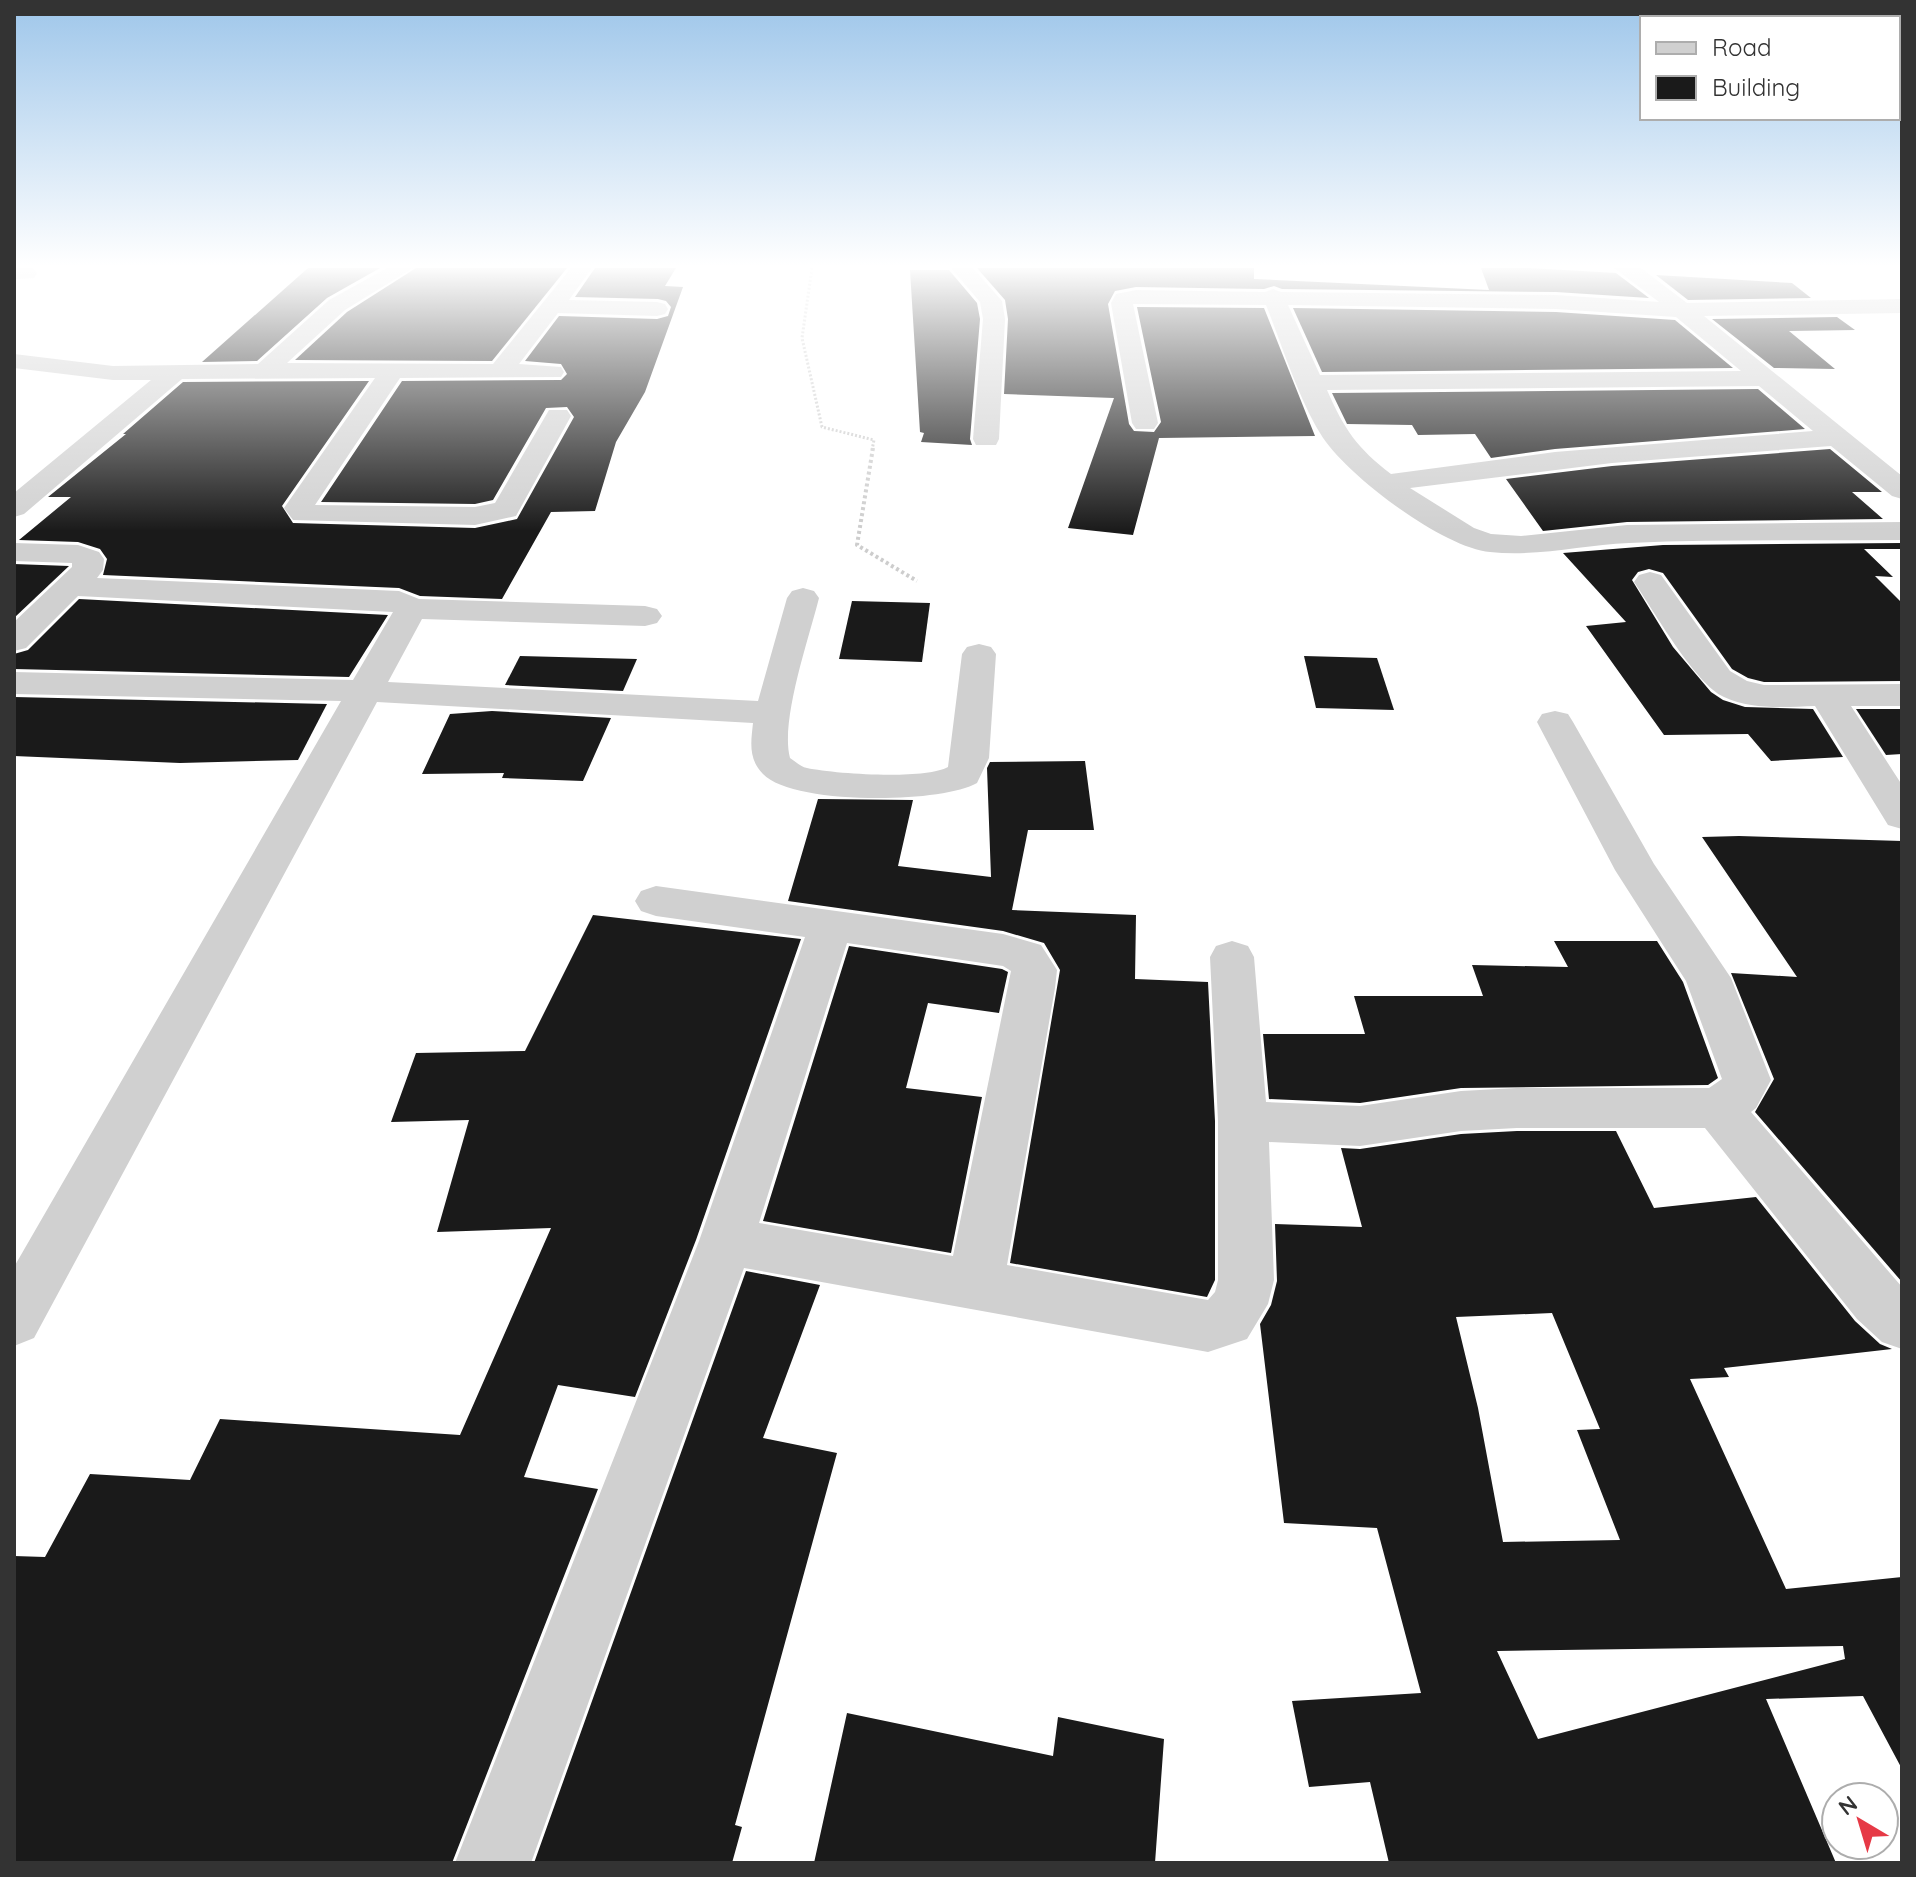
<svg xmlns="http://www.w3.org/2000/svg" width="1916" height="1877" font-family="Quicksand,sans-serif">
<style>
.building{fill:#1a1a1a;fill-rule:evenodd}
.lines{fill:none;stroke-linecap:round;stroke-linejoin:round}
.path-far1{stroke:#cdcdcd;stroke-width:3;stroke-dasharray:2 2;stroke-linecap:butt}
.path{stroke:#cdcdcd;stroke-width:4;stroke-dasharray:3 3;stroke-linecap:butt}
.street{fill:#d0d0d0;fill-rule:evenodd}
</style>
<rect width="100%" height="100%" fill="#fff"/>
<g class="building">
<polygon points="308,268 380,268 327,298 257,361 202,362"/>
<polygon points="416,268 567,268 492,361 295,360 347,312"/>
<polygon points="595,268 676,268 665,286 683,287 645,392 616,442 595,511 551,512 502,599 420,596 399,588 103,575 107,559 100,549 78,542 19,540 71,497 48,497 126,434 123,434 183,382 369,381 282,506 293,523 475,528 517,519 574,417 567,407 546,408 493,500 475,504 321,502 402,381 561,380 567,374 561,364 525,361 559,316 657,319 668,316 671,307 666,301 658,299 575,297"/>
<polygon points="977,268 1254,268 1254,279 1489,290 1481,268 1529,268 1616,273 1649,298 1556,292 1282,289 1274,286 1264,289 1136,287 1115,291 1108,304 1129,424 1134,431 1154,432 1161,422 1137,307 1264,308 1315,436 1159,438 1133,535 1068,528 1114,398 1004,394 1008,319 1005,300"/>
<polygon points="910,270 949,270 977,303 980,319 970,439 972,445 921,442 924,433 920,432"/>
<polygon points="1656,275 1792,283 1811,298 1688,300"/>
<polygon points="1293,308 1556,312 1675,320 1733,368 1322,372"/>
<polygon points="1837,317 1855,330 1789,331 1835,369 1774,368 1712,319"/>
<polygon points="1758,389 1805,429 1555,449 1491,458 1475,434 1418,435 1412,425 1347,424 1332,393"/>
<polygon points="1830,449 1882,492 1852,492 1883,519 1627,522 1543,531 1506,479 1612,466"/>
<polygon points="1902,543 1902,549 1864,549 1893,577 1875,576 1902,603 1902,681 1764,682 1748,678 1732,669 1663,573 1649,569 1638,572 1632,580 1673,647 1711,692 1723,700 1745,707 1813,709 1843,757 1771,761 1748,734 1664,735 1586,626 1626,622 1563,553 1663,545"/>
<polygon points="14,564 69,566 14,618"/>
<polygon points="79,599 388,615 349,677 14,669 14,654 28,650"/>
<polygon points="852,601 930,603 922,662 839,659"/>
<polygon points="520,656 637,659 623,691 505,685"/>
<polygon points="1304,656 1377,658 1394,710 1316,708"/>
<polygon points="14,697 327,704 298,760 180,763 14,756"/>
<polygon points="1856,709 1902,709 1902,754 1886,755"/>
<polygon points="492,711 611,718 583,781 502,778 504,773 422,774 450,714"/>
<polygon points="1085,761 1094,830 1028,830 1012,910 1136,915 1135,979 1208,982 1215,1121 1215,1280 1207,1297 1010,1263 1060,970 1044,943 1003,931 788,901 818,799 913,800 898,866 991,877 987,768 990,762"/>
<polygon points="1739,836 1902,841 1902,1282 1755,1112 1774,1079 1731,973 1797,977 1702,837"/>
<polygon points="593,915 801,939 696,1240 635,1397 558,1385 524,1477 598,1489 452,1863 14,1863 14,1556 45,1557 90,1474 190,1480 220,1419 460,1435 551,1228 437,1232 469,1120 391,1122 416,1053 525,1051"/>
<polygon points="1554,941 1657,941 1683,982 1718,1078 1708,1085 1461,1088 1360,1103 1269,1099 1263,1034 1365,1034 1354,996 1483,996 1472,965 1568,967"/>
<polygon points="849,946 1002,969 1008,972 999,1013 928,1003 906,1088 982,1097 951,1253 763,1221"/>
<path d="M1517 1131H1616L1654 1208 1756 1197 1855 1321 1880 1344 1892 1349 1724 1368 1729 1377 1690 1379 1786 1589 1902 1577V1769L1863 1696 1766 1699 1836 1863H1389L1370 1782 1309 1787 1292 1701 1421 1693 1377 1528 1284 1523 1260 1324 1271 1305 1277 1281 1275 1224 1362 1227 1341 1148 1360 1149 1461 1134ZM1552 1313 1600 1429 1577 1430 1620 1540 1503 1542 1478 1408 1456 1317ZM1843 1646 1845 1659 1538 1739 1497 1651Z"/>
<polygon points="746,1271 820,1285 763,1438 837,1453 735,1825 742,1827 732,1863 534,1863"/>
<polygon points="847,1713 1053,1756 1058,1717 1164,1739 1155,1863 814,1863"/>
</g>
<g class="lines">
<polyline class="path-far1" points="812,268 802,338 822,427 874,440 872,450"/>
<polyline class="path" points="873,448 857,545 917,581"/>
<g class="street">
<polygon points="14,268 33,268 37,273 34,278 14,279"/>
<polygon points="387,268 413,268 345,310 287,363 493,364 571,268 592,268 569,300 657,302 665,304 668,309 665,314 657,316 558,313 519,364 561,367 564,372 561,377 400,378 315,505 475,507 495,503 549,410 567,410 571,416 516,516 475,525 293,520 284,508 375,378 182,379 24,514 14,517 14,493 151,380 113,380 14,368 14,354 113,366 258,364 329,300"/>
<polygon points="951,268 973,268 1002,301 1005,319 999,439 996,445 976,445 973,439 983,319 980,302"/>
<path d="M1614 268H1641L1687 303 1902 299V313L1704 316 1902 476V499L1892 496 1831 446 1612 463 1410 488 1474 528 1491 534 1521 536 1627 525 1902 522V540C1811 541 1720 539 1629 543 1583 545 1537 557 1490 552 1443 548 1344 474 1320 433 1298 397 1282 345 1266 305L1133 304 1158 423 1154 429H1136L1132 423 1111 303 1116 294 1136 290 1265 292 1273 289 1281 292 1556 295 1659 302ZM1288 305 1556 309 1676 317 1741 371 1320 375ZM1759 386 1813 431 1555 452 1391 474C1357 448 1344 429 1327 390Z"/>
<path d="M14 543 78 545 99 552 104 559 103 570 97 578 399 591 419 599 645 606 657 609 662 616 657 623 645 626 422 619 388 682 758 701 787 598 792 591 803 588 814 591 819 598C809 638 780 721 790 758 796 762 801 767 807 768 835 774 925 780 948 767L962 654 967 647 979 644 991 647 996 654 989 758 977 783C940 804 792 805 763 774 748 759 751 742 753 723L377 702 34 1338 14 1346V1267L341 701 14 694V672L353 680 393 612 78 596 26 648 14 651V622L72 567V563L14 561Z"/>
<path d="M1650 572 1661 575 1730 671 1747 681 1764 685 1902 684V706H1851L1902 785V829L1888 825 1815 706C1785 707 1752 710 1724 697 1695 684 1654 611 1634 582L1639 575Z"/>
<path d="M1555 711 1568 714 1573 722 1654 864 1731 978 1771 1080 1756 1108 1751 1112 1902 1287V1349L1882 1342 1857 1319 1705 1128H1517L1461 1131 1360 1146 1269 1142 1274 1280 1268 1304 1247 1339 1208 1352 744 1268 531 1863H455L699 1241 805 937 656 916 641 911 635 901 641 891 656 886 1003 934 1041 945 1057 970 1055 988 1007 1265 1208 1300 1215 1292 1218 1280V1121L1210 957 1216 946 1232 941 1248 946 1254 957 1266 1102 1360 1106 1461 1091 1517 1088H1709L1722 1079 1686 981 1615 870 1537 722 1542 714ZM847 943 1003 966 1011 971 953 1256 759 1223Z"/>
</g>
</g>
<linearGradient id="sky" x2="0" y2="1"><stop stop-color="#9ec6ea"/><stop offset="0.5" stop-color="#fff"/><stop offset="1" stop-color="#fff" stop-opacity="0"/></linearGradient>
<rect width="1916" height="531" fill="url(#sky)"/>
<rect width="1916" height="1877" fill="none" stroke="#333333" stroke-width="32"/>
<rect x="1640" y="16" width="260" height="104" fill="#ffffff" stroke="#adadad" stroke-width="2"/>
<rect x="1656" y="42" width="40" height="12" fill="#d0d0d0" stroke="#adadad" stroke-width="2"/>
<text x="1712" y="56" font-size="24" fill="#333333">Road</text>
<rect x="1656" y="76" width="40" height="24" fill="#1a1a1a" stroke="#adadad" stroke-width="2"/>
<text x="1712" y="96" font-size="24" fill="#333333">Building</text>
<g transform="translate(1860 1821) rotate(322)"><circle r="38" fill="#ffffff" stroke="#adadad" stroke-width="2"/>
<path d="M0-6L14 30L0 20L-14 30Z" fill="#e63946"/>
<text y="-12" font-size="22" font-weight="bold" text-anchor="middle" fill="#333333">N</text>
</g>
</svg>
